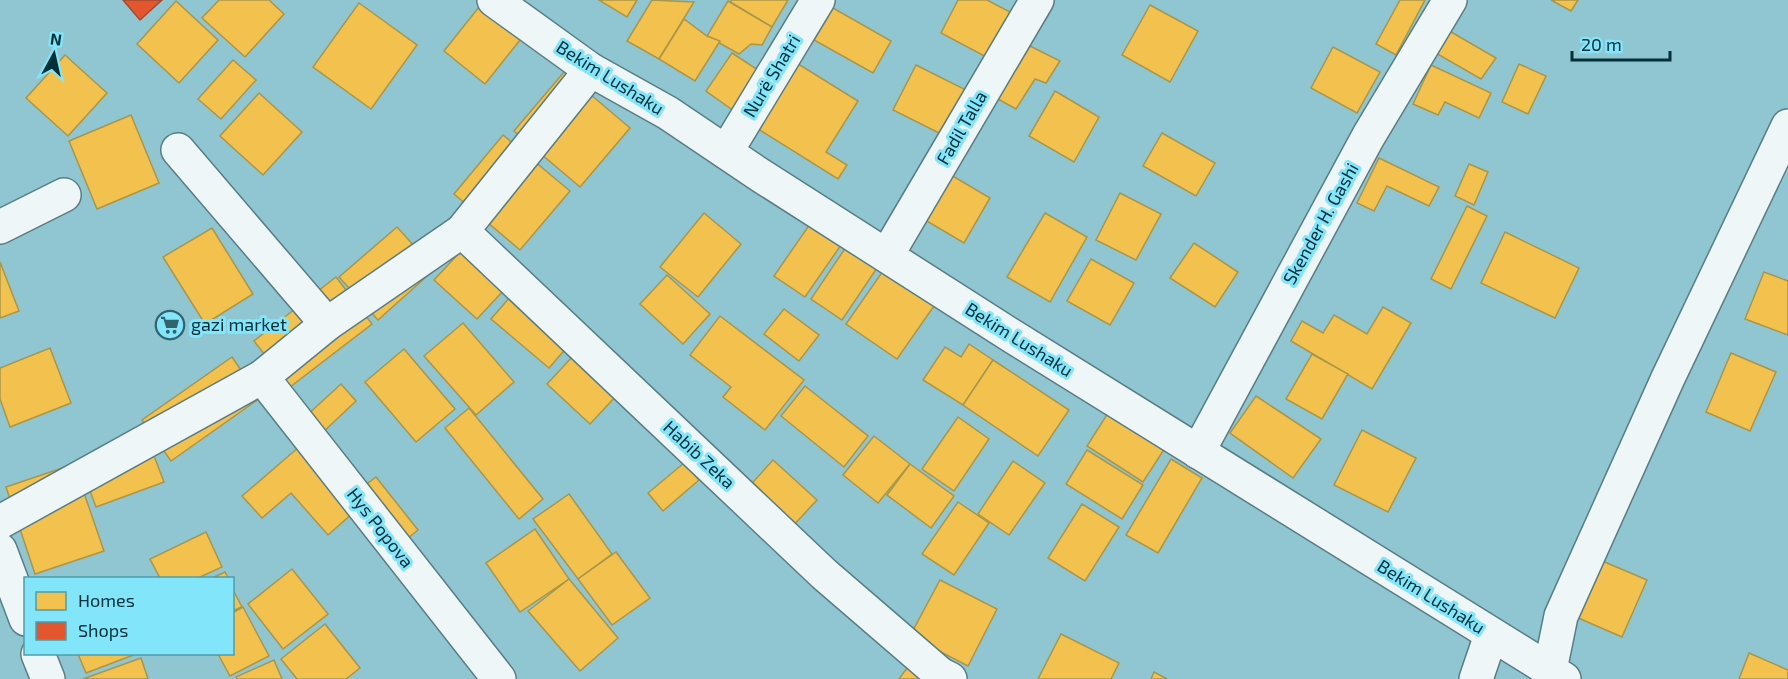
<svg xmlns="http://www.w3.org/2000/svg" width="1788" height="679" font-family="'Exo 2',sans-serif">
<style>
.homes{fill:#f2c14e;stroke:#aa9647;stroke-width:1.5}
.shops{fill:#e4572e;stroke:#a04b31;stroke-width:1.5}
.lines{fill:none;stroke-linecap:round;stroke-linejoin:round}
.street-casing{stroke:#597d84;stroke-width:36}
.secondary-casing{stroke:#597d84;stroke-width:36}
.street{stroke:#eef6f8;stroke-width:33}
.secondary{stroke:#eef6f8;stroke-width:33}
.labels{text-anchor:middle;stroke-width:6;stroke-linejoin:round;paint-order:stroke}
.street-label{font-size:18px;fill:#013038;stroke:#82e5fa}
.poi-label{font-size:18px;fill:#013038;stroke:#82e5fa;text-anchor:start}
</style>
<rect width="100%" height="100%" fill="#8fc6d2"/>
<g class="homes">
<polygon points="219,0 269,0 284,14 245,57 202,18"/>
<polygon points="599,0 637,0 627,17"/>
<polygon points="652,0 694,2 659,59 627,41"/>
<polygon points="732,0 788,0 772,27 730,2"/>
<polygon points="958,0 987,0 1014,14 990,59 941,33"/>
<polygon points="1400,0 1425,0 1396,55 1376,44"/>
<polygon points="1551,0 1578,0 1571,11"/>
<polygon points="176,1 218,40 179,83 137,44"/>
<polygon points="728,1 772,27 762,45 751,44 739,54 707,36"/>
<polygon points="359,3 417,45 371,109 313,67"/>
<polygon points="1150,5 1198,31 1170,82 1122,55"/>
<polygon points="479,7 520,40 485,84 444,51"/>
<polygon points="833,8 891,41 873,73 814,40"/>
<polygon points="684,19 707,36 720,41 695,81 659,59"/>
<polygon points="1446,29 1496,58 1481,79 1434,52"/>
<polygon points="1030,46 1060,61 1046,83 1035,79 1016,109 996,98"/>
<polygon points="1333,47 1380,72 1357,113 1311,88"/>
<polygon points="732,53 761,72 734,111 706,91"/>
<polygon points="65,55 107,93 68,136 26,98"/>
<polygon points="233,60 256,80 221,119 198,99"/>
<polygon points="795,62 858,101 826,152 847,165 838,179 755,127"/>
<polygon points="1519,64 1546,76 1528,114 1502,102"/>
<polygon points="916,65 966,90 943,135 893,110"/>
<polygon points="1431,65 1491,93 1479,118 1445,102 1438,115 1413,104"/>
<polygon points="564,72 630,128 580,187 514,131"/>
<polygon points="1055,91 1099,117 1074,162 1029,136"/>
<polygon points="259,93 302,132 263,175 220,136"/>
<polygon points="131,115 159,183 97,209 69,141"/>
<polygon points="1162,133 1215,163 1196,196 1143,166"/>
<polygon points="503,135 570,191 520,250 454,194"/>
<polygon points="1379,158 1439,187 1429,206 1387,186 1374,211 1357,203"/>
<polygon points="1469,164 1488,172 1474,205 1455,196"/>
<polygon points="946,172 990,198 964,243 920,217"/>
<polygon points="1120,193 1161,214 1136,260 1096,240"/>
<polygon points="1467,206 1487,216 1451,289 1431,279"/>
<polygon points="704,213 741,244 698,297 660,267"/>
<polygon points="1045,213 1087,237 1050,302 1007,277"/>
<polygon points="810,224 841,245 805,297 774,276"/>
<polygon points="397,227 435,269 378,320 339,277"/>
<polygon points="212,228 253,294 205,324 163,257"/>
<polygon points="1505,232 1579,268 1555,318 1481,283"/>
<polygon points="1194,243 1238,272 1215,307 1170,278"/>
<polygon points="846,247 877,268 842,320 811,299"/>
<polygon points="461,251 504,290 477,319 434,280"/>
<polygon points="1091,259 1134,283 1110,325 1067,301"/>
<polygon points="0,262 19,311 0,318"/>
<polygon points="883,271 934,306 897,359 846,324"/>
<polygon points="1764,272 1788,281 1788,335 1745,319"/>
<polygon points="667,275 710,314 683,344 640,304"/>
<polygon points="336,277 372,324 290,387 254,341"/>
<polygon points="510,297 568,346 549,368 491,319"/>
<polygon points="1383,307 1411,323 1372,389 1291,341 1302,321 1323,333 1334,315 1367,334"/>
<polygon points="784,309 819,335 799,361 764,334"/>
<polygon points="720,316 804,380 765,430 723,397 731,387 690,355"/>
<polygon points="463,323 514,382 476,415 424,356"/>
<polygon points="969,344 993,360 963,405 923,380 945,347 961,357"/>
<polygon points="50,348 71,403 10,427 0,399 0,368"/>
<polygon points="404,349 455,409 416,442 365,382"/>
<polygon points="1731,353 1776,372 1750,431 1706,412"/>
<polygon points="1312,354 1348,374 1322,419 1286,399"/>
<polygon points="574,355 617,395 590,424 547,384"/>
<polygon points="232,357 260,398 171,461 142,420"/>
<polygon points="993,360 1069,410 1038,456 963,405"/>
<polygon points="341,384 356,401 320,435 304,418"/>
<polygon points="805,386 868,436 844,467 781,416"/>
<polygon points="1256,396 1321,439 1293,478 1230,433"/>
<polygon points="469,408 543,499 519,519 445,428"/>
<polygon points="1108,413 1165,448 1143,482 1087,446"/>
<polygon points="958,417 989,439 954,491 922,469"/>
<polygon points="1362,430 1416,458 1388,512 1334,485"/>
<polygon points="146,435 164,482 96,507 79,461"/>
<polygon points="874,436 910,464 878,503 843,475"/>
<polygon points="299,447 354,512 328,535 291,493 262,518 242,496"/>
<polygon points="1087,450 1143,485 1122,519 1066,484"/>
<polygon points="1171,459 1202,478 1158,553 1126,535"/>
<polygon points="773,460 817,500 790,529 746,490"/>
<polygon points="1013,461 1045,483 1009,535 978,514"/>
<polygon points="684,463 699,480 663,511 648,493"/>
<polygon points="74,464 104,551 35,574 6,487"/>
<polygon points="910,464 954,496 931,528 887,495"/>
<polygon points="376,477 418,530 402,543 359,490"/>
<polygon points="569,494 612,554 578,579 533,519"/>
<polygon points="958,502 989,523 954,575 922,554"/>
<polygon points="1082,504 1119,527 1085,581 1048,558"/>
<polygon points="535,529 569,579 520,612 486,563"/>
<polygon points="206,532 222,567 198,578 160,578 150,559"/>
<polygon points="616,552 650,598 612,625 578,579"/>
<polygon points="1600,560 1647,580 1622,637 1576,617"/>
<polygon points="292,569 328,614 283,649 248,604"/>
<polygon points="225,572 228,578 212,578"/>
<polygon points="569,579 618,638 580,671 528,611"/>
<polygon points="940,580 997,609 968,666 910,636"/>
<polygon points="232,588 242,607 232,611"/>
<polygon points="243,607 269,656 230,676 218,654 232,654 232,613"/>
<polygon points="325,624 360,668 346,679 297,679 281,659"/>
<polygon points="1061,634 1119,663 1111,679 1038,679"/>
<polygon points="1749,653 1788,670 1788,679 1739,679"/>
<polygon points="78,654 136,654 86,673"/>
<polygon points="141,658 148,679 83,679"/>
<polygon points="274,660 282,679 237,679 236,677"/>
<polygon points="910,664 930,679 899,679"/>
<polygon points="1154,672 1167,679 1151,679"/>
</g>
<polygon class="shops" points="123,0 162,0 140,20"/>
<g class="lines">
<g class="street-casing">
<g id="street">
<polyline points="178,150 327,324"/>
<polyline points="726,152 818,0"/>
<polyline points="0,227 64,195"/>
<polyline points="462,231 824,574 940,674 950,679"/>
<polyline points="887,255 1037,0"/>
<polyline points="262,377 499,679"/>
<polyline points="1198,452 1368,137 1450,0"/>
<polyline points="0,522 262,377 327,324 462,231 591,70"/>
<polyline points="1550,670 1561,616 1668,378 1788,126"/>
<polyline points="1476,679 1491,635"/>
</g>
</g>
<g class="secondary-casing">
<g id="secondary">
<polyline points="494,0 591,70 668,113 760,175 1012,336 1564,679"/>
<polyline points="0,550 26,619"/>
<polyline points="38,654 48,679"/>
</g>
</g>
<use href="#street" class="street"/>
<use href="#secondary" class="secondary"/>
</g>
<defs>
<g id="supermarket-ring" transform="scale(1.5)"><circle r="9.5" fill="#82e5fa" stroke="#33646e" stroke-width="1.5"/><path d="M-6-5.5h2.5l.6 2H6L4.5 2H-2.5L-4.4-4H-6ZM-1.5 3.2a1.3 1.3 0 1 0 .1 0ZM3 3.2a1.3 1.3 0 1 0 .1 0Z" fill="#33646e"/></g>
</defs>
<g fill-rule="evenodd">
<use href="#supermarket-ring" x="170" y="325"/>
</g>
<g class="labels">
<g class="street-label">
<text transform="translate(772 76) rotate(-59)" y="6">Nurë Shatri</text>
<text transform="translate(610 78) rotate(32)" y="6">Bekim Lushaku</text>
<text transform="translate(962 128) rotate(-60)" y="6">Fadil Talla</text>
<text transform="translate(1321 224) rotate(-61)" y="6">Skender H. Gashi</text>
<text transform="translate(1019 340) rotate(32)" y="6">Bekim Lushaku</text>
<text transform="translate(699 455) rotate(43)" y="6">Habib Zeka</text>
<text transform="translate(380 528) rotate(52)" y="6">Hys Popova</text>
<text transform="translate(1431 597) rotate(32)" y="6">Bekim Lushaku</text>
</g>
<g class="poi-label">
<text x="191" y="331">gazi market</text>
</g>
</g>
<rect x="24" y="577" width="210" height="78" fill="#82e5fa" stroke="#4e9dac" stroke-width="1.5"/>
<rect x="36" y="592" width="30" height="18" fill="#f2c14e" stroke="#4e9dac" stroke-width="1.5"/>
<text x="78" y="607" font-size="18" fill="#013038">Homes</text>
<rect x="36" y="622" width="30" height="18" fill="#e4572e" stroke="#4e9dac" stroke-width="1.5"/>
<text x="78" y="637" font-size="18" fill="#013038">Shops</text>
<g transform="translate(54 54) rotate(8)" stroke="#82e5fa" stroke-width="4.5" paint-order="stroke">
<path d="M0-4.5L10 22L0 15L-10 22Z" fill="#013038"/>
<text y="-9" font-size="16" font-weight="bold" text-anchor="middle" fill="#013038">N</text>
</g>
<path d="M1572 51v9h98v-9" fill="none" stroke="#013038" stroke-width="3"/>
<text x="1581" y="51" font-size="18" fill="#013038" stroke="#82e5fa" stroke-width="4.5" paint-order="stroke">20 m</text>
</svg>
